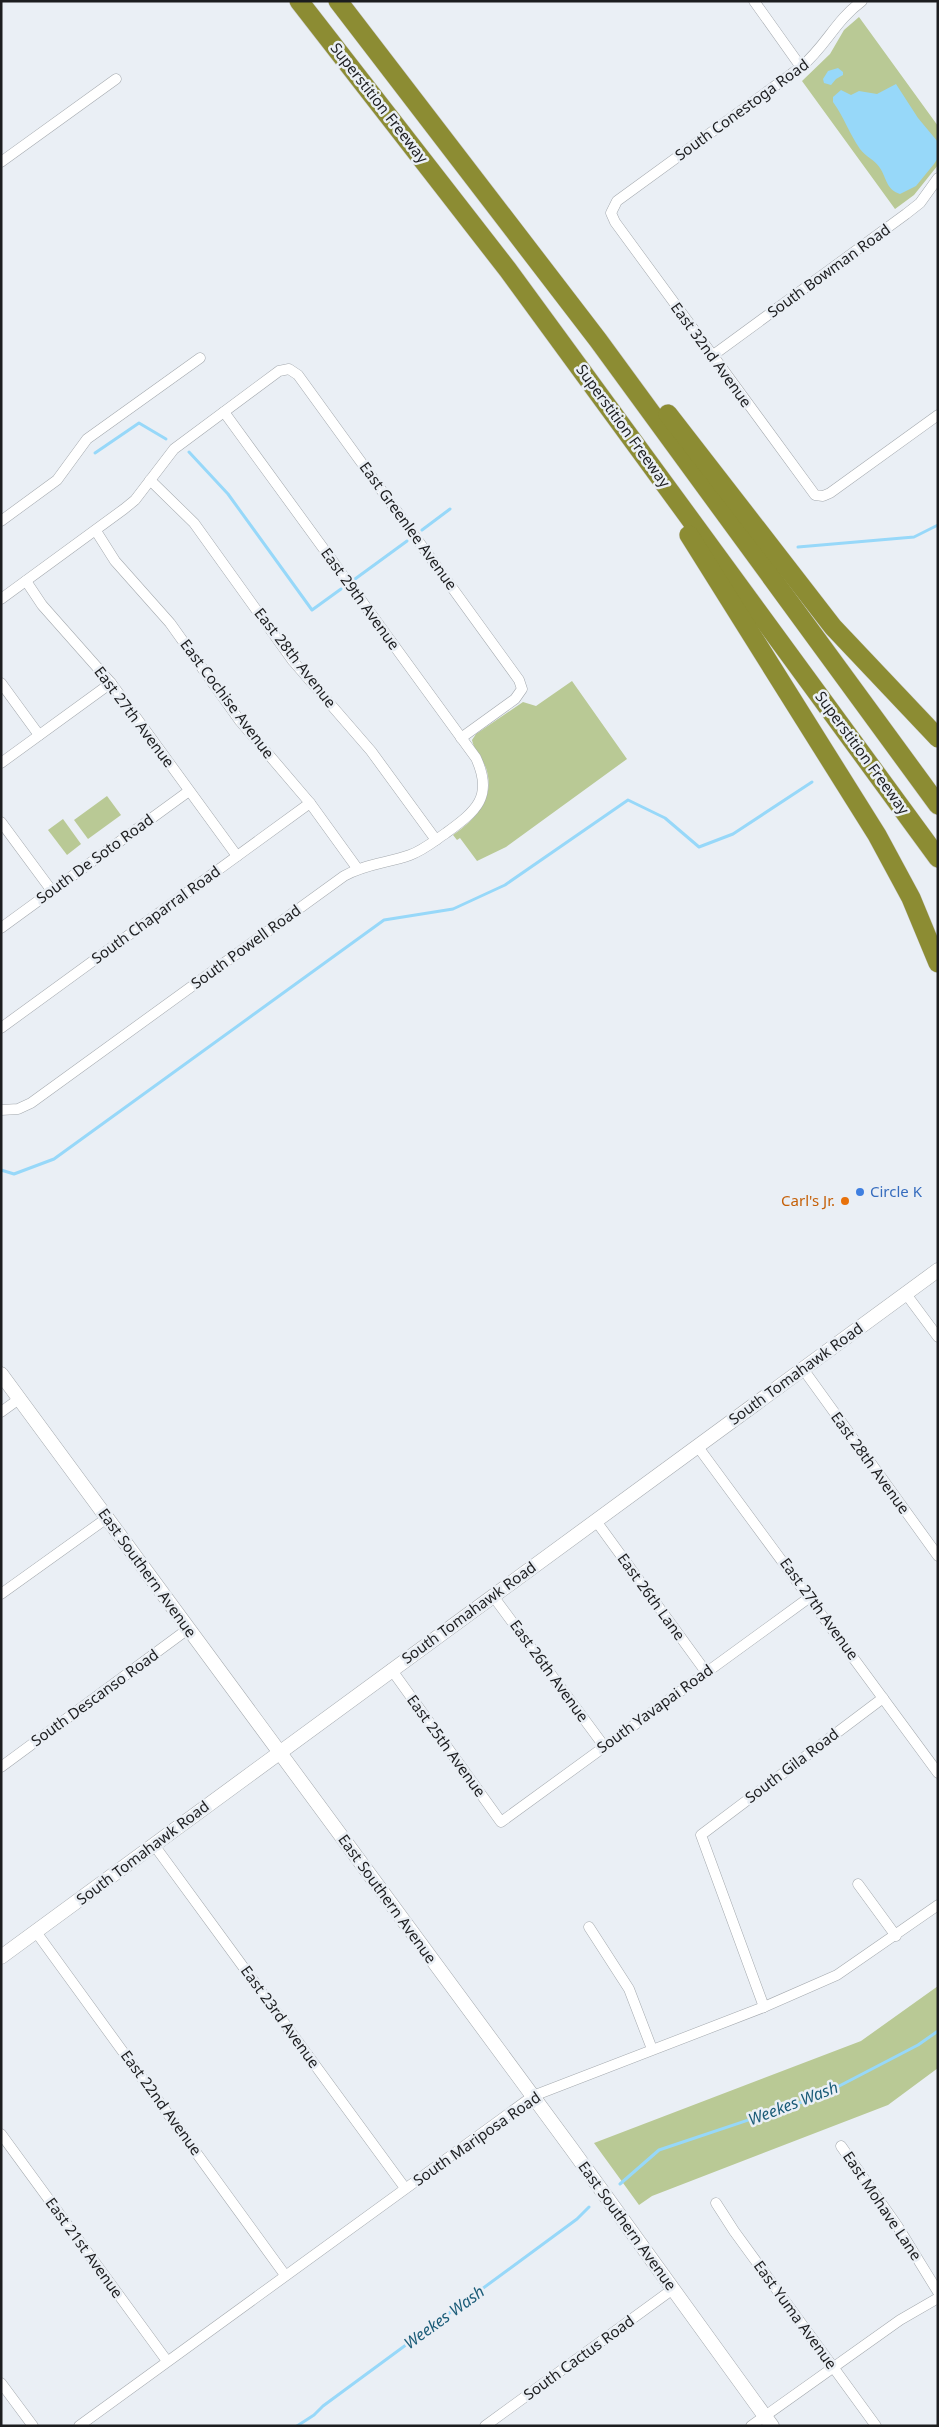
<svg xmlns="http://www.w3.org/2000/svg" width="939" height="2427" font-family="'Noto Sans',sans-serif">
<style>
.green{fill:#b9c995}
.water{fill:#97d8f9}
.lines{fill:none;stroke-linecap:round;stroke-linejoin:round}
.stream{stroke:#97d8f9;stroke-width:3}
.street-casing{stroke:#a4a9ae;stroke-width:11}
.secondary-casing{stroke:#a4a9ae;stroke-width:15}
.highway-casing{stroke:#cdcdce;stroke-width:20}
.street{stroke:#fff;stroke-width:10}
.secondary{stroke:#fff;stroke-width:14}
.highway{stroke:#8c8c33;stroke-width:19}
.shop-dot{fill:#3f7fe0;stroke:#eaeff5;stroke-width:2}
.food-dot{fill:#e8710a;stroke:#eaeff5;stroke-width:2}
.labels{text-anchor:middle;stroke-width:5;stroke-linejoin:round;paint-order:stroke}
.street-label{font-size:15px;fill:#1c1d1f;stroke:#eaeff5}
.shop-label{font-size:15px;fill:#366cbe;stroke:#eaeff5;text-anchor:start}
.food-label{font-size:15px;fill:#c56008;stroke:#eaeff5;text-anchor:end}
.water-label{font-size:16px;font-style:italic;fill:#1b5c78;stroke:#eaeff5}
</style>
<rect width="100%" height="100%" fill="#eaeff5"/>
<g class="green">
<polygon points="859,17 938,126 938,165 914,195 895,209 802,81 830,54 844,30"/>
<path d="M572 681 627 759 506 847 477 861 460 838 457 840 453 835C476 819 496 798 486 768 482 758 474 750 472 740L476 734 523 702 536 706Z"/>
<polygon points="107,796 121,815 88,839 74,820"/>
<polygon points="63,819 81,844 67,855 48,830"/>
<polygon points="938,1986 938,2068 888,2105 652,2196 639,2205 594,2143 861,2041"/>
</g>
<g class="water">
<polygon points="838,68 843,72 843,75 836,79 831,85 824,83 823,79 828,71"/>
<path d="M896 84 918 118 938 142V158L934 164 916 186 900 194C886 189 887 179 880 168 875 160 866 157 860 149 850 135 844 117 833 102V97L841 90 851 95 859 91 877 94Z"/>
</g>
<g class="lines">
<g class="stream">
<polyline points="189,452 228,494 312,610 341,589"/>
<polyline points="95,453 139,423 166,439"/>
<polyline points="422,530 450,509"/>
<polyline points="798,547 914,537 938,525"/>
<polyline points="355,579 407,541"/>
<polyline points="1,1170 14,1174 54,1159 384,920 453,909 505,885 628,800 665,818 699,847 733,834 812,782"/>
<polyline points="620,2184 659,2150 820,2096 918,2045 938,2031"/>
<polyline points="297,2426 314,2415 323,2406 577,2219 589,2207"/>
</g>
<g class="street-casing">
<g id="street">
<polyline points="754,1 801,67"/>
<path d="M862 1C835 21 826 46 801 67L617 201 611 213 615 222 815 495 823 496 830 493 938 415"/>
<polyline points="1,162 116,79"/>
<polyline points="712,356 906,214 920,203 938,178"/>
<polyline points="150,480 194,523 293,661 371,751 436,840"/>
<polyline points="1,521 57,480 87,439 200,358"/>
<polyline points="96,531 115,561 170,623 240,721 310,803 357,868"/>
<polyline points="26,581 42,605 111,683 237,856"/>
<polyline points="1,599 124,509 135,500 174,449 279,371 289,369 298,375 519,680 522,689 515,699 461,738"/>
<polyline points="1,683 39,735"/>
<polyline points="1,763 111,683"/>
<polyline points="1,822 52,891"/>
<polyline points="1,928 189,791"/>
<polyline points="1,1028 310,803"/>
<path d="M1 1110 18 1109 31 1103 344 876C365 864 388 863 410 855 424 850 434 841 446 833 476 811 494 797 476 758L224 412"/>
<polyline points="906,1294 938,1337"/>
<polyline points="803,1369 938,1556"/>
<polyline points="1,1412 19,1399"/>
<polyline points="698,1447 938,1773"/>
<polyline points="596,1521 706,1672"/>
<polyline points="1,1594 107,1518"/>
<polyline points="493,1596 604,1746"/>
<polyline points="391,1669 501,1822 810,1597"/>
<polyline points="1,1767 188,1629"/>
<polyline points="154,1845 405,2188"/>
<polyline points="858,1884 896,1936"/>
<polyline points="589,1927 629,1989 652,2049"/>
<polyline points="36,1932 285,2275"/>
<polyline points="764,2007 701,1835 883,1698"/>
<polyline points="1,2134 167,2361"/>
<polyline points="841,2146 898,2227 938,2292"/>
<polyline points="716,2203 734,2231 876,2426"/>
<polyline points="1,2383 33,2426"/>
<polyline points="79,2426 533,2096 764,2007 837,1975 938,1905"/>
<polyline points="485,2426 673,2289"/>
<polyline points="751,2426 900,2320 938,2298"/>
</g>
</g>
<g class="secondary-casing">
<g id="secondary">
<polyline points="1,1374 571,2148 772,2426"/>
<polyline points="1,1957 938,1270"/>
</g>
</g>
<g class="highway-casing">
<g id="highway">
<polyline points="299,1 508,270 938,858"/>
<polyline points="338,1 598,340 938,805"/>
<polyline points="668,414 833,627 938,738"/>
<polyline points="689,535 877,835 911,898 938,963"/>
</g>
</g>
<use href="#street" class="street"/>
<use href="#secondary" class="secondary"/>
<use href="#highway" class="highway"/>
</g>
<circle class="shop-dot" cx="860" cy="1192" r="5"/>
<circle class="food-dot" cx="845" cy="1201" r="5"/>
<g class="labels">
<g class="street-label">
<text transform="translate(379 103) rotate(52)" y="5">Superstition Freeway</text>
<text transform="translate(742 110) rotate(-36)" y="5">South Conestoga Road</text>
<text transform="translate(829 271) rotate(-36)" y="5">South Bowman Road</text>
<text transform="translate(711 355) rotate(54)" y="5">East 32nd Avenue</text>
<text transform="translate(623 426) rotate(54)" y="5">Superstition Freeway</text>
<text transform="translate(408 526) rotate(54)" y="5">East Greenlee Avenue</text>
<text transform="translate(360 599) rotate(54)" y="5">East 29th Avenue</text>
<text transform="translate(295 658) rotate(52)" y="5">East 28th Avenue</text>
<text transform="translate(227 699) rotate(53)" y="5">East Cochise Avenue</text>
<text transform="translate(134 717) rotate(53)" y="5">East 27th Avenue</text>
<text transform="translate(862 753) rotate(54)" y="5">Superstition Freeway</text>
<text transform="translate(95 859) rotate(-36)" y="5">South De Soto Road</text>
<text transform="translate(156 915) rotate(-36)" y="5">South Chaparral Road</text>
<text transform="translate(246 947) rotate(-36)" y="5">South Powell Road</text>
<text transform="translate(796 1374) rotate(-36)" y="5">South Tomahawk Road</text>
<text transform="translate(870 1463) rotate(54)" y="5">East 28th Avenue</text>
<text transform="translate(147 1573) rotate(54)" y="5">East Southern Avenue</text>
<text transform="translate(651 1597) rotate(54)" y="5">East 26th Lane</text>
<text transform="translate(819 1609) rotate(54)" y="5">East 27th Avenue</text>
<text transform="translate(469 1613) rotate(-36)" y="5">South Tomahawk Road</text>
<text transform="translate(549 1671) rotate(54)" y="5">East 26th Avenue</text>
<text transform="translate(95 1698) rotate(-36)" y="5">South Descanso Road</text>
<text transform="translate(655 1709) rotate(-36)" y="5">South Yavapai Road</text>
<text transform="translate(446 1746) rotate(54)" y="5">East 25th Avenue</text>
<text transform="translate(792 1766) rotate(-37)" y="5">South Gila Road</text>
<text transform="translate(143 1853) rotate(-37)" y="5">South Tomahawk Road</text>
<text transform="translate(387 1899) rotate(54)" y="5">East Southern Avenue</text>
<text transform="translate(280 2017) rotate(54)" y="5">East 23rd Avenue</text>
<text transform="translate(161 2103) rotate(54)" y="5">East 22nd Avenue</text>
<text transform="translate(477 2139) rotate(-35)" y="5">South Mariposa Road</text>
<text transform="translate(882 2206) rotate(56)" y="5">East Mohave Lane</text>
<text transform="translate(627 2226) rotate(54)" y="5">East Southern Avenue</text>
<text transform="translate(84 2248) rotate(54)" y="5">East 21st Avenue</text>
<text transform="translate(795 2315) rotate(54)" y="5">East Yuma Avenue</text>
<text transform="translate(579 2358) rotate(-36)" y="5">South Cactus Road</text>
</g>
<g class="shop-label">
<text x="870" y="1197">Circle K</text>
</g>
<g class="food-label">
<text x="835" y="1206">Carl's Jr.</text>
</g>
<g class="water-label">
<text transform="translate(793 2103) rotate(-21)" y="6">Weekes Wash</text>
<text transform="translate(444 2317) rotate(-36)" y="6">Weekes Wash</text>
</g>
</g>
<rect width="939" height="2427" fill="none" stroke="#1c1d1f" stroke-width="5"/>
</svg>
